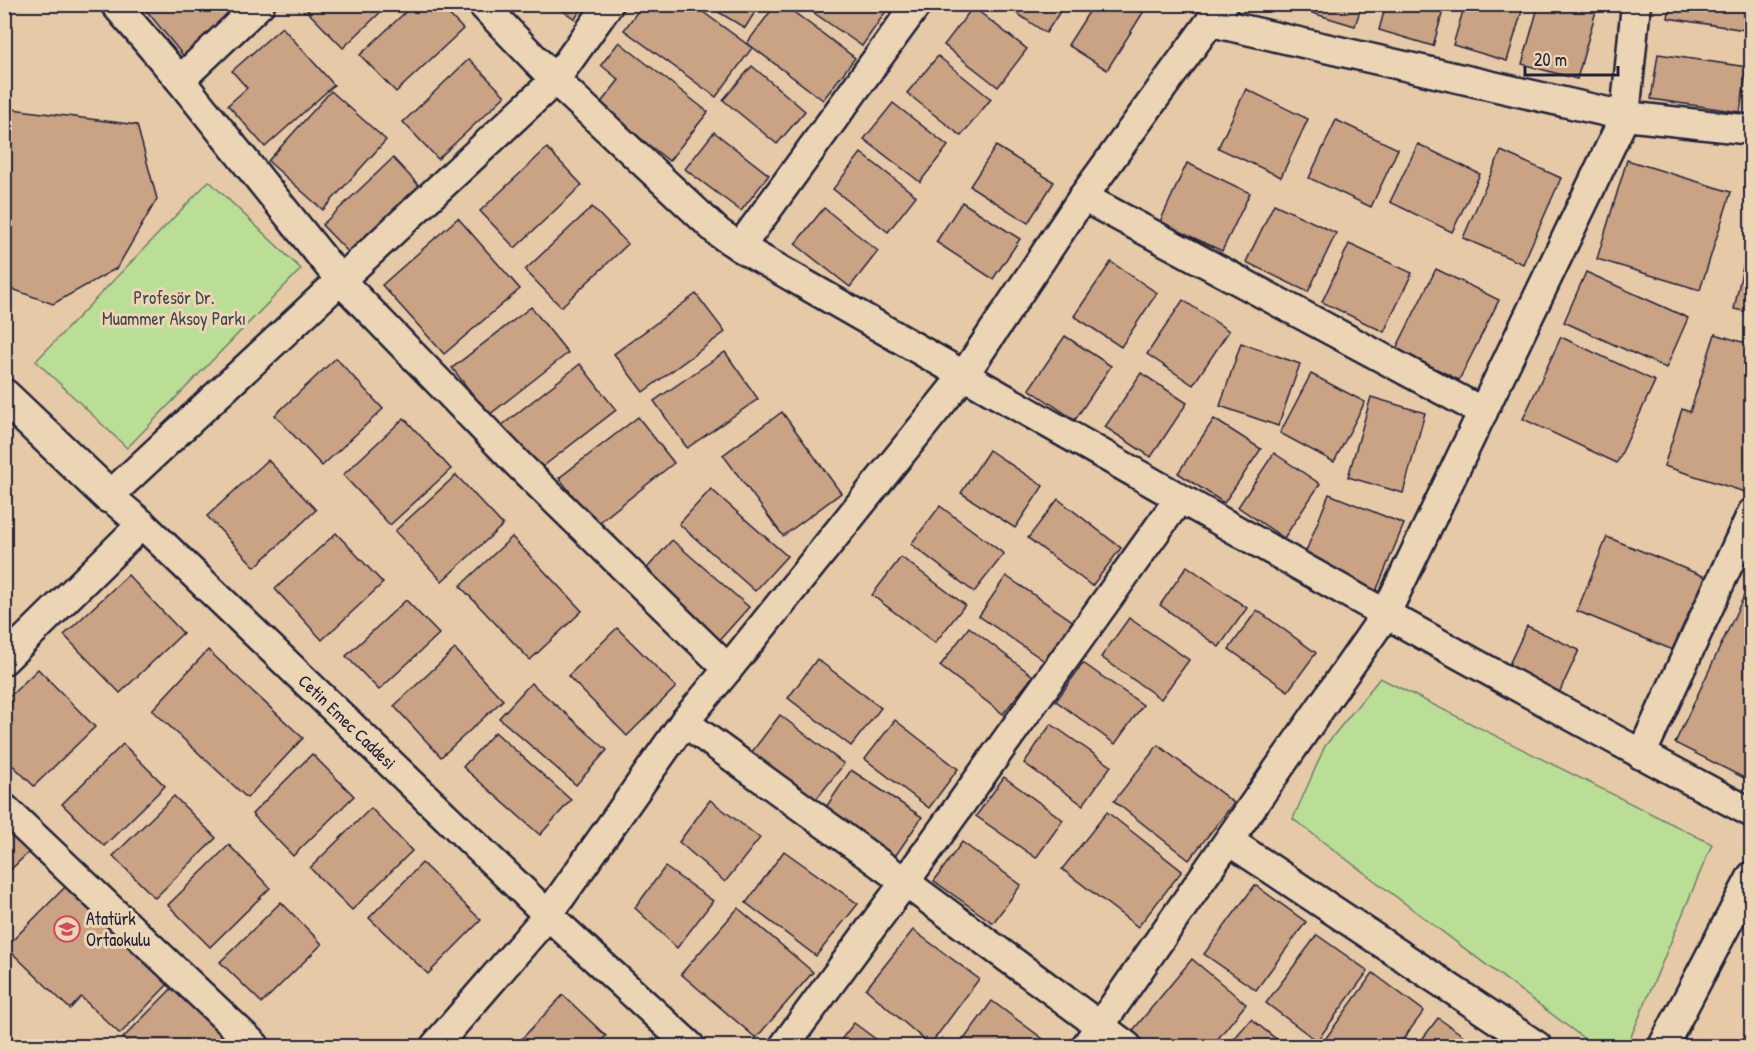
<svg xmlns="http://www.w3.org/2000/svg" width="1756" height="1051" font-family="'Patrick Hand',sans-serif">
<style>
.green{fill:#bbde97;stroke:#6e8069;stroke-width:1.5}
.building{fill:#caa284;stroke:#22223b;stroke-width:1.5}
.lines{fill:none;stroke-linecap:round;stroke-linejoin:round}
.street-casing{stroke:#22223b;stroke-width:33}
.secondary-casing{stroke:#22223b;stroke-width:38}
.street{stroke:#ebd5b4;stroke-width:28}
.secondary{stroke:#ebd5b4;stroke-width:33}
.labels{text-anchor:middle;stroke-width:6;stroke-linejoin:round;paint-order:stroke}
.park-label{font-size:18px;fill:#41484d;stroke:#ebd5b4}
.street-label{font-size:18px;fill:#22223b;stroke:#ebd5b4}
.poi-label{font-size:18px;fill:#22223b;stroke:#ebd5b4;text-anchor:start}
</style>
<rect width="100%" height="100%" fill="#e6c9a7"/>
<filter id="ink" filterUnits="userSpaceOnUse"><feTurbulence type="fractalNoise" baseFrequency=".0167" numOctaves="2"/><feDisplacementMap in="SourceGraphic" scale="12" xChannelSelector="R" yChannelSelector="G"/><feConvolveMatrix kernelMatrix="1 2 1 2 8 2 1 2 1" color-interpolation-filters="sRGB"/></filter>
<g filter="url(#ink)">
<g class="green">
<polygon points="209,181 301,269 127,448 36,361"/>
<polygon points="1380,678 1712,844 1627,1046 1594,1046 1293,819 1325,746"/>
</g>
<g class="building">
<polygon points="141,4 234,4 242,14 186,59"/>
<polygon points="314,4 389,4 343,48 307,11"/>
<polygon points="414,4 439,4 463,29 396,92 360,55"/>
<polygon points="553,4 584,4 575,19"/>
<polygon points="643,4 692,4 752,48 716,97 624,30"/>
<polygon points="705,4 760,4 745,28"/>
<polygon points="776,4 783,4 855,58 823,100 747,43"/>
<polygon points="801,4 891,4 862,46"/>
<polygon points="1003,4 1065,4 1046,33"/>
<polygon points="1094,4 1134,4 1144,11 1107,70 1068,45"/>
<polygon points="1314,4 1362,4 1355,26 1312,13"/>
<polygon points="1386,4 1445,4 1433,46 1379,30"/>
<polygon points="1465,4 1524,4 1507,61 1453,45"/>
<polygon points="1539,4 1598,4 1577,79 1522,64"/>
<polygon points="1670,4 1752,4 1752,31 1668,18"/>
<polygon points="973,7 1027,49 998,87 944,45"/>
<polygon points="282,27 334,85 265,147 228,105 247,88 232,71"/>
<polygon points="619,42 708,112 669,161 599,105 619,80 601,65"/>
<polygon points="1658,54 1747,67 1740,112 1651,99"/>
<polygon points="938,56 991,99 961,136 907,93"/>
<polygon points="469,59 505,96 438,159 403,122"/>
<polygon points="752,66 805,111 777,144 723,100"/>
<polygon points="1246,89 1308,119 1281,177 1218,148"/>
<polygon points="331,91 386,140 323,210 268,161"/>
<polygon points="893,103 948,146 920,182 864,139"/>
<polygon points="4,108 137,125 157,199 117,268 53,304 4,286"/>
<polygon points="1336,120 1398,149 1371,207 1309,178"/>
<polygon points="714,132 769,175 741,211 685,169"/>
<polygon points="1418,144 1480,174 1452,232 1390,202"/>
<polygon points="996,146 1054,182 1028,223 970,186"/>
<polygon points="547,148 582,185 515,248 480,211"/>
<polygon points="1501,151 1561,178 1523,264 1463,238"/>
<polygon points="861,153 916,196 888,232 833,189"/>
<polygon points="393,158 425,192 354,258 322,225"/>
<polygon points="1627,160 1731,192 1700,290 1597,259"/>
<polygon points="1187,163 1250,193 1222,251 1160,222"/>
<polygon points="962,202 1020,239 993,279 936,242"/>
<polygon points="1274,204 1336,233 1308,292 1246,262"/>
<polygon points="592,207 628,244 561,307 525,270"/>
<polygon points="824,208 878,251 850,287 795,244"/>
<polygon points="458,218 520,289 444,354 382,285"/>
<polygon points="1752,225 1752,313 1734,309"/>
<polygon points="1349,244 1412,273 1384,332 1322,302"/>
<polygon points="1111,262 1157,293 1121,347 1074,316"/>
<polygon points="1436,269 1499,300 1459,380 1396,349"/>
<polygon points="1586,272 1688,318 1666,368 1564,322"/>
<polygon points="696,294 725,332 643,392 614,354"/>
<polygon points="1183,300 1229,331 1193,385 1147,354"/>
<polygon points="531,307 568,353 489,415 452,368"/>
<polygon points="1715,334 1752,345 1752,473 1745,492 1664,466 1682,409 1690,412"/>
<polygon points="1065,336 1111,366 1075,420 1029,389"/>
<polygon points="1561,337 1655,381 1617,463 1523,419"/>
<polygon points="1241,343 1300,364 1278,426 1220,406"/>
<polygon points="725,352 758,399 687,448 654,401"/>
<polygon points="336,358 383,409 322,466 275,415"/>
<polygon points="580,364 616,410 537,471 501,426"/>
<polygon points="1141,373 1187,403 1151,457 1105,427"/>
<polygon points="1311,374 1365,402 1334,462 1280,433"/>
<polygon points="1371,397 1425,413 1403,493 1348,477"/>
<polygon points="782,412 841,493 783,536 723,455"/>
<polygon points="638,417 674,463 596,525 559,478"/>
<polygon points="404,418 451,469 390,525 343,475"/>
<polygon points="1214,419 1261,449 1224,503 1178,473"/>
<polygon points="989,450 1043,486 1015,528 961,493"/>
<polygon points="1274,453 1320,484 1284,538 1238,507"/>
<polygon points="268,460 316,510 255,567 207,516"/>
<polygon points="456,475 503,525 442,581 395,531"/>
<polygon points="711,489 787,556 755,591 679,524"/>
<polygon points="1329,494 1404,524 1374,596 1300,566"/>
<polygon points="1058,499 1121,548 1092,586 1028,538"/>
<polygon points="940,506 1004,554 974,592 911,544"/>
<polygon points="336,533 383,583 322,640 275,589"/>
<polygon points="512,537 582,611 530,660 460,586"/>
<polygon points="1607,537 1708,578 1678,652 1577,611"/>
<polygon points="672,540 749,607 717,643 641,575"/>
<polygon points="901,557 965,605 935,643 872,595"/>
<polygon points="1187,566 1247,608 1219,647 1160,605"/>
<polygon points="128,575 183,633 120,693 64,635"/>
<polygon points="1006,576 1074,622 1046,662 979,616"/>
<polygon points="1752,579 1752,782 1675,743"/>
<polygon points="406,600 439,634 379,690 346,656"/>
<polygon points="1257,610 1316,653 1288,691 1229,649"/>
<polygon points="1129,618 1189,660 1161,699 1101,657"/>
<polygon points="1527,626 1579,650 1559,693 1507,669"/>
<polygon points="969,627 1033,676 1003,714 940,666"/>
<polygon points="617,628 676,687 627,736 568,676"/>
<polygon points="455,649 503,700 441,757 394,706"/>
<polygon points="208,650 303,738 247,798 152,710"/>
<polygon points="817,659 881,708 851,746 788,698"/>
<polygon points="1083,663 1143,705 1115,744 1056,701"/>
<polygon points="38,669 95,727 34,786 4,757 4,702"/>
<polygon points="531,683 607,750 576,785 499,718"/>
<polygon points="780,715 844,764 814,802 751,753"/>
<polygon points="895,720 958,769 929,808 865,759"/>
<polygon points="1051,724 1111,766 1083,805 1024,763"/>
<polygon points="495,732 571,800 540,835 463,767"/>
<polygon points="123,744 165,786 104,846 62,804"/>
<polygon points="1158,745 1234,803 1189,860 1114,801"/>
<polygon points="312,754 354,796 293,856 252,814"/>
<polygon points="851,770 922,817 892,861 822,813"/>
<polygon points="1004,777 1063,820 1036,858 976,816"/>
<polygon points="174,796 216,838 155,898 113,856"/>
<polygon points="710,800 760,838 725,882 679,842"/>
<polygon points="371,808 412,851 352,910 310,868"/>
<polygon points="1107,812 1182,871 1138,927 1062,869"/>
<polygon points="4,828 29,852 4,876"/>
<polygon points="962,842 1021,885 993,923 934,881"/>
<polygon points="229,845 270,888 210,947 168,905"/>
<polygon points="784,851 858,904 816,956 746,903"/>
<polygon points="422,863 481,920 428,974 369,918"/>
<polygon points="665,867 713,901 677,948 635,908"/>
<polygon points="70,882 171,981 120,1034 81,997 70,1009 6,947"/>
<polygon points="1255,885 1306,922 1256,990 1204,954"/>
<polygon points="281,902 322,944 262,1003 220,962"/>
<polygon points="738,908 813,972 756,1038 681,974"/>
<polygon points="913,930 979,979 930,1045 866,989"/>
<polygon points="1317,935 1368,971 1317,1041 1266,1003"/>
<polygon points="1192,959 1246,1004 1212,1046 1144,1046 1129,1035"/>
<polygon points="1373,973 1424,1011 1398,1046 1329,1046 1323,1042"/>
<polygon points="175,985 238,1046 132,1046 123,1038"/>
<polygon points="563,995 606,1036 596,1046 515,1046"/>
<polygon points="992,1001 1047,1042 1044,1046 959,1046"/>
<polygon points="1438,1018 1478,1046 1417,1046"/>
<polygon points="1251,1019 1285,1046 1228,1046"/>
<polygon points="854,1023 885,1046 836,1046"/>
</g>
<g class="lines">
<g class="street-casing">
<g id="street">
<polyline points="115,4 180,80 341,281 519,465 728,669"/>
<path d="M482 4 555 80 719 233 740 247C1075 439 1410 632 1752 813"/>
<polyline points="609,4 555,80 109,496 142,524 548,915 690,1046"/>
<polyline points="1211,22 1625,116 1752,130"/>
<polyline points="180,80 260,4"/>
<polyline points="1083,197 1483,412"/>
<polyline points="740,247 917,4"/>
<polyline points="4,660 142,524"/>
<polyline points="684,722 905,882 1127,1046"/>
<polyline points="1641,755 1752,513"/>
<polyline points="4,808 255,1046"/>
<polyline points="1229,841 1537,1046"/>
<polyline points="435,1046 548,915 684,722 728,669 964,375 1083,197 1223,4"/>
<polyline points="784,1046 905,882 1179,499"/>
<polyline points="1086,1046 1385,615 1625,116 1636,4"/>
<polyline points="1663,1046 1752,876"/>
</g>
</g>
<g class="secondary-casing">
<polyline id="secondary" points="4,396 109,496"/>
</g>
<use href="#street" class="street"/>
<use href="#secondary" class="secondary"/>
</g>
</g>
<defs>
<g id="school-ring" transform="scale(1.35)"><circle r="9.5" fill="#ebd5b4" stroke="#d1495b" stroke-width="1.5"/><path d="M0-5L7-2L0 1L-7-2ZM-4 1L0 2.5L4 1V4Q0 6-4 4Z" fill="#d1495b"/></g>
</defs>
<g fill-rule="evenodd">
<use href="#school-ring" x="67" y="929"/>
</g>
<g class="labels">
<g class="park-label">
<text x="174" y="304">Profesör Dr.<tspan x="174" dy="21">Muammer Aksoy Parkı</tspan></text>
</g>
<g class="street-label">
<text transform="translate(347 722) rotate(44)" y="6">Cetin Emec Caddesi</text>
</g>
<g class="poi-label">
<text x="86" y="925">Atatürk<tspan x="86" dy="21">Ortaokulu</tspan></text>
</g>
</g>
<rect width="1756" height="1051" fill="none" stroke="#ebd5b4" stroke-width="24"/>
<rect x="12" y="12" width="1732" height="1027" fill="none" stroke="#22223b" stroke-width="2" filter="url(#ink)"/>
<path d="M1525 66v9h93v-9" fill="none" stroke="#22223b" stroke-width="3"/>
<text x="1534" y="66" font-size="18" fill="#22223b" stroke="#ebd5b4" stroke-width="4.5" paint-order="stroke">20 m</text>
</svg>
